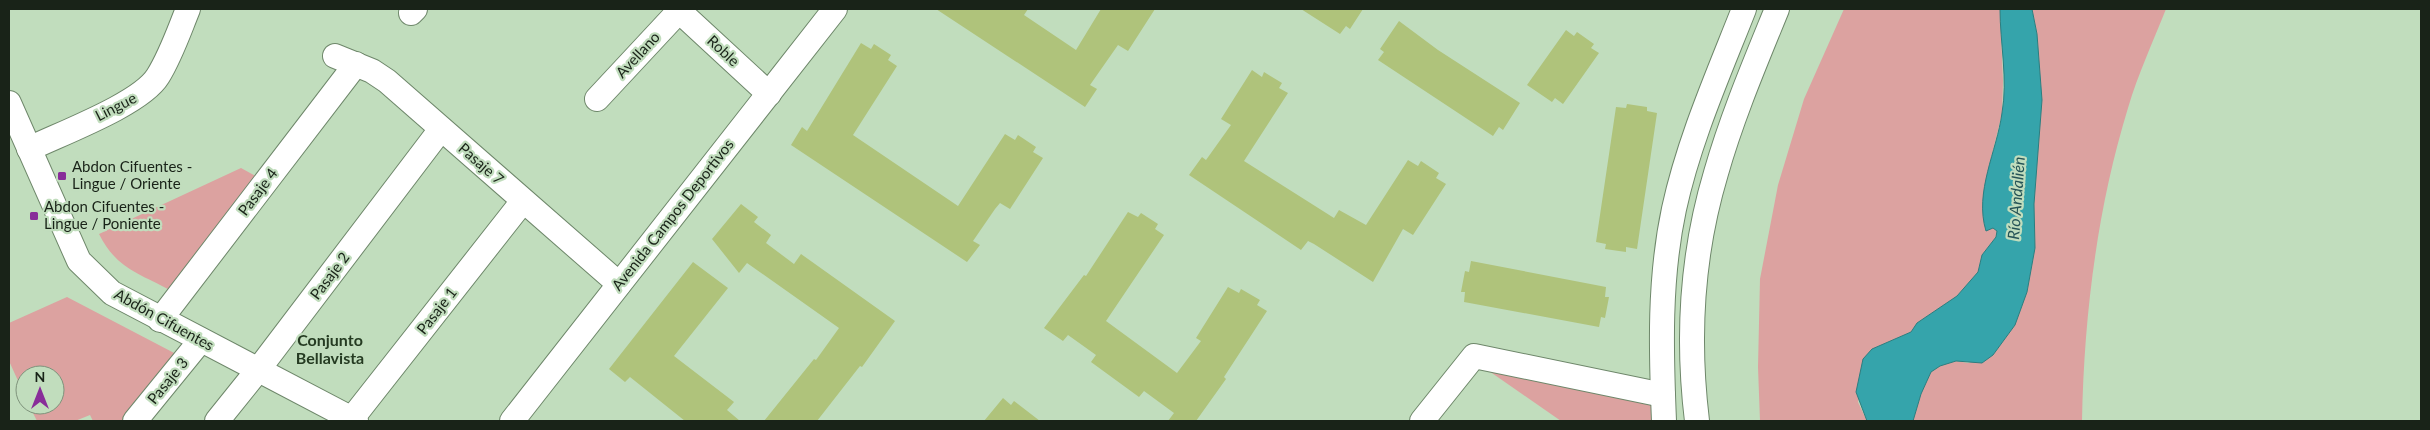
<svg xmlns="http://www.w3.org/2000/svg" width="2430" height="430" font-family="Lato,sans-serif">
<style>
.green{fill:#dca2a0}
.water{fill:#35a4ab;stroke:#2d7d7f}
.building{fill:#afc37b}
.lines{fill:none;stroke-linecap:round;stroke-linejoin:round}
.minor-casing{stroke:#6e876a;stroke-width:26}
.minor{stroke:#fff;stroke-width:24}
.poi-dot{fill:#882d99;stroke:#c1ddbd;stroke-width:2}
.labels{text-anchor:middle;stroke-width:4.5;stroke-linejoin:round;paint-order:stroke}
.street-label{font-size:15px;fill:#192318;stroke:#c1ddbd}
.poi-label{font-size:15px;fill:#192318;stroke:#c1ddbd;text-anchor:start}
.water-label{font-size:16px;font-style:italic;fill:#265457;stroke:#c1ddbd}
.neighbourhood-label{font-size:16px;font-weight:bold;fill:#253b22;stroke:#c1ddbd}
</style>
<rect width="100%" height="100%" fill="#c1ddbd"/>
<g class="green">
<polygon points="1844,9 2000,9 2003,81 2002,114 1990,162 1987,184 1987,230 1993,228 1997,231 1996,237 1982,255 1978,272 1957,296 1917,323 1911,332 1872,349 1858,402 1867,421 1760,421 1758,367 1760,279 1778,185 1804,99"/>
<path d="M2032 9H2166C2153 42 2138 74 2128 108 2097 209 2084 316 2082 421H1913L1921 394 1931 372 1940 366 1956 361 1968 363 1993 355 2015 325 2027 292 2035 248 2034 204 2042 100 2037 34Z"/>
<path d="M241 168 259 178 170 290C138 273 116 268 99 234Z"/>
<polygon points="67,297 178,355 125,421 93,421 90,415 75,421 37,421 29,405 55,405 55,375 25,375 25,396 9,361 9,323"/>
<polygon points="1489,371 1651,404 1652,421 1561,421"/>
</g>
<path class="water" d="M2000 9H2032L2037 34 2042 100 2034 204 2035 248 2027 292 2015 325 1993 355 1982 363 1956 361 1940 366 1931 372 1921 394 1913 421H1867L1856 392 1863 359 1872 349 1911 332 1917 323 1957 296 1978 272 1982 255 1996 237 1997 231 1993 228 1986 231C1974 192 1997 151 2002 113 2008 79 2000 43 2000 9Z"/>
<g class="building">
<polygon points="936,9 1028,9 1024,15 1076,50 1101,9 1155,9 1128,51 1118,45 1090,85 1097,89 1085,107"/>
<polygon points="1301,9 1363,9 1350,29 1346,26 1340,34"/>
<polygon points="1399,21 1438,50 1520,103 1503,130 1499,127 1493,136 1378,60 1384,52 1380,49"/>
<polygon points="1566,30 1574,36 1577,32 1594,44 1591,48 1599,53 1563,104 1555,98 1552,102 1527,85"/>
<polygon points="861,43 871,49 874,44 891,55 888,60 897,66 853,135 958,206 1005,134 1015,140 1018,135 1036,147 1033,152 1043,158 1010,209 1000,203 995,209 973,241 980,245 967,262 791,145 802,127 807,131"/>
<polygon points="1252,70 1262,77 1264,72 1282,83 1279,88 1288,93 1244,161 1334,218 1339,210 1366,225 1408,160 1418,166 1421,161 1439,173 1436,178 1446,184 1413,235 1403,229 1373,282 1314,244 1308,241 1301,250 1189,175 1202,157 1206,160 1231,125 1221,119"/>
<polygon points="1627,104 1647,107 1647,111 1657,113 1637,249 1626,247 1626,252 1605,249 1606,244 1596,242 1616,107 1626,108"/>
<polygon points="741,204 758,217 754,222 771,235 766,243 794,264 801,254 895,321 862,367 860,366 817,421 764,421 814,359 816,360 839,328 747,263 739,273 712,239"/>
<polygon points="1128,212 1138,217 1141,213 1158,224 1155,229 1164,235 1106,321 1177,373 1201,341 1196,338 1228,287 1239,293 1241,289 1260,300 1257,305 1267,311 1224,377 1226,379 1196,421 1168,421 1174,413 1144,391 1139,397 1091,362 1096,355 1068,335 1063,341 1044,328 1084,275 1086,276"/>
<polygon points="1471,261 1606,287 1605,297 1609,297 1605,318 1601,317 1599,327 1464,302 1465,292 1461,292 1465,271 1469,272"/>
<polygon points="693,262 728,288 674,356 734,402 727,410 740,421 685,421 630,377 625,382 609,369"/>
<polygon points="1003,398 1011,405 1014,401 1040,421 984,421"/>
</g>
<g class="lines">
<g class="minor-casing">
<g id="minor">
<polyline points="677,9 769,94"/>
<polyline points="411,13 415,9"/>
<polyline points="335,56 372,71 387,81 619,284"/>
<polyline points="597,99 679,11"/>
<polyline points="9,103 79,261 112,293 356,421"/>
<path d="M29 149C62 133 141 104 158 76 171 55 179 31 188 9"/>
<polyline points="160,320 356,64"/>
<polyline points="135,421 201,340"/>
<polyline points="217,421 258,370 441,129"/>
<polyline points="350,421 523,201"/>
<polyline points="512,421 835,9"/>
<polyline points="1422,421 1474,356 1663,395"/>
<path d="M1664 421C1661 350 1659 279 1674 209 1689 140 1718 75 1744 9"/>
<path d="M1697 421C1687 339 1692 253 1716 173 1732 117 1755 63 1777 9"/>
</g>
</g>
<use href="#minor" class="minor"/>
</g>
<g class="poi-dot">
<rect x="57" y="171" width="10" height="10" rx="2.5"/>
<rect x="29" y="211" width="10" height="10" rx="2.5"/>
</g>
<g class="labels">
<g class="street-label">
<text transform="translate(723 51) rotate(43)" y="5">Roble</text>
<text transform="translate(638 55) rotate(-47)" y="5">Avellano</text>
<text transform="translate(116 107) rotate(-27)" y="5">Lingue</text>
<text transform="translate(481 164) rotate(41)" y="5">Pasaje 7</text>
<text transform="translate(258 192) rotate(-53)" y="5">Pasaje 4</text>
<text transform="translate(673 215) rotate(-52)" y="5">Avenida Campos Deportivos</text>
<text transform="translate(330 276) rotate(-53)" y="5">Pasaje 2</text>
<text transform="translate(437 311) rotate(-52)" y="5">Pasaje 1</text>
<text transform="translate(164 320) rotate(29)" y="5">Abdón Cifuentes</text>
<text transform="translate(168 381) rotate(-51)" y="5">Pasaje 3</text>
</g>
<g class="poi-label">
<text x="72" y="172">Abdon Cifuentes -<tspan x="72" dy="17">Lingue / Oriente</tspan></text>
<text x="44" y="212">Abdon Cifuentes -<tspan x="44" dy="17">Lingue / Poniente</tspan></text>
</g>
<g class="water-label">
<text transform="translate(2016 198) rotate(-86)" y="6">Río Andalién</text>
</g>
<g class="neighbourhood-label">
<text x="330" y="346">Conjunto<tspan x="330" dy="18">Bellavista</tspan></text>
</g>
</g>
<rect width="2430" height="430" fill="none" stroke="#192318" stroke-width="20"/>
<g transform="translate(40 390)"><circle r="24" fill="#c1ddbd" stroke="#7e937b"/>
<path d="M0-4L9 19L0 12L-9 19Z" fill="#882d99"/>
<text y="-8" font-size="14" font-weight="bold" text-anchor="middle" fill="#192318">N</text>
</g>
</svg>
